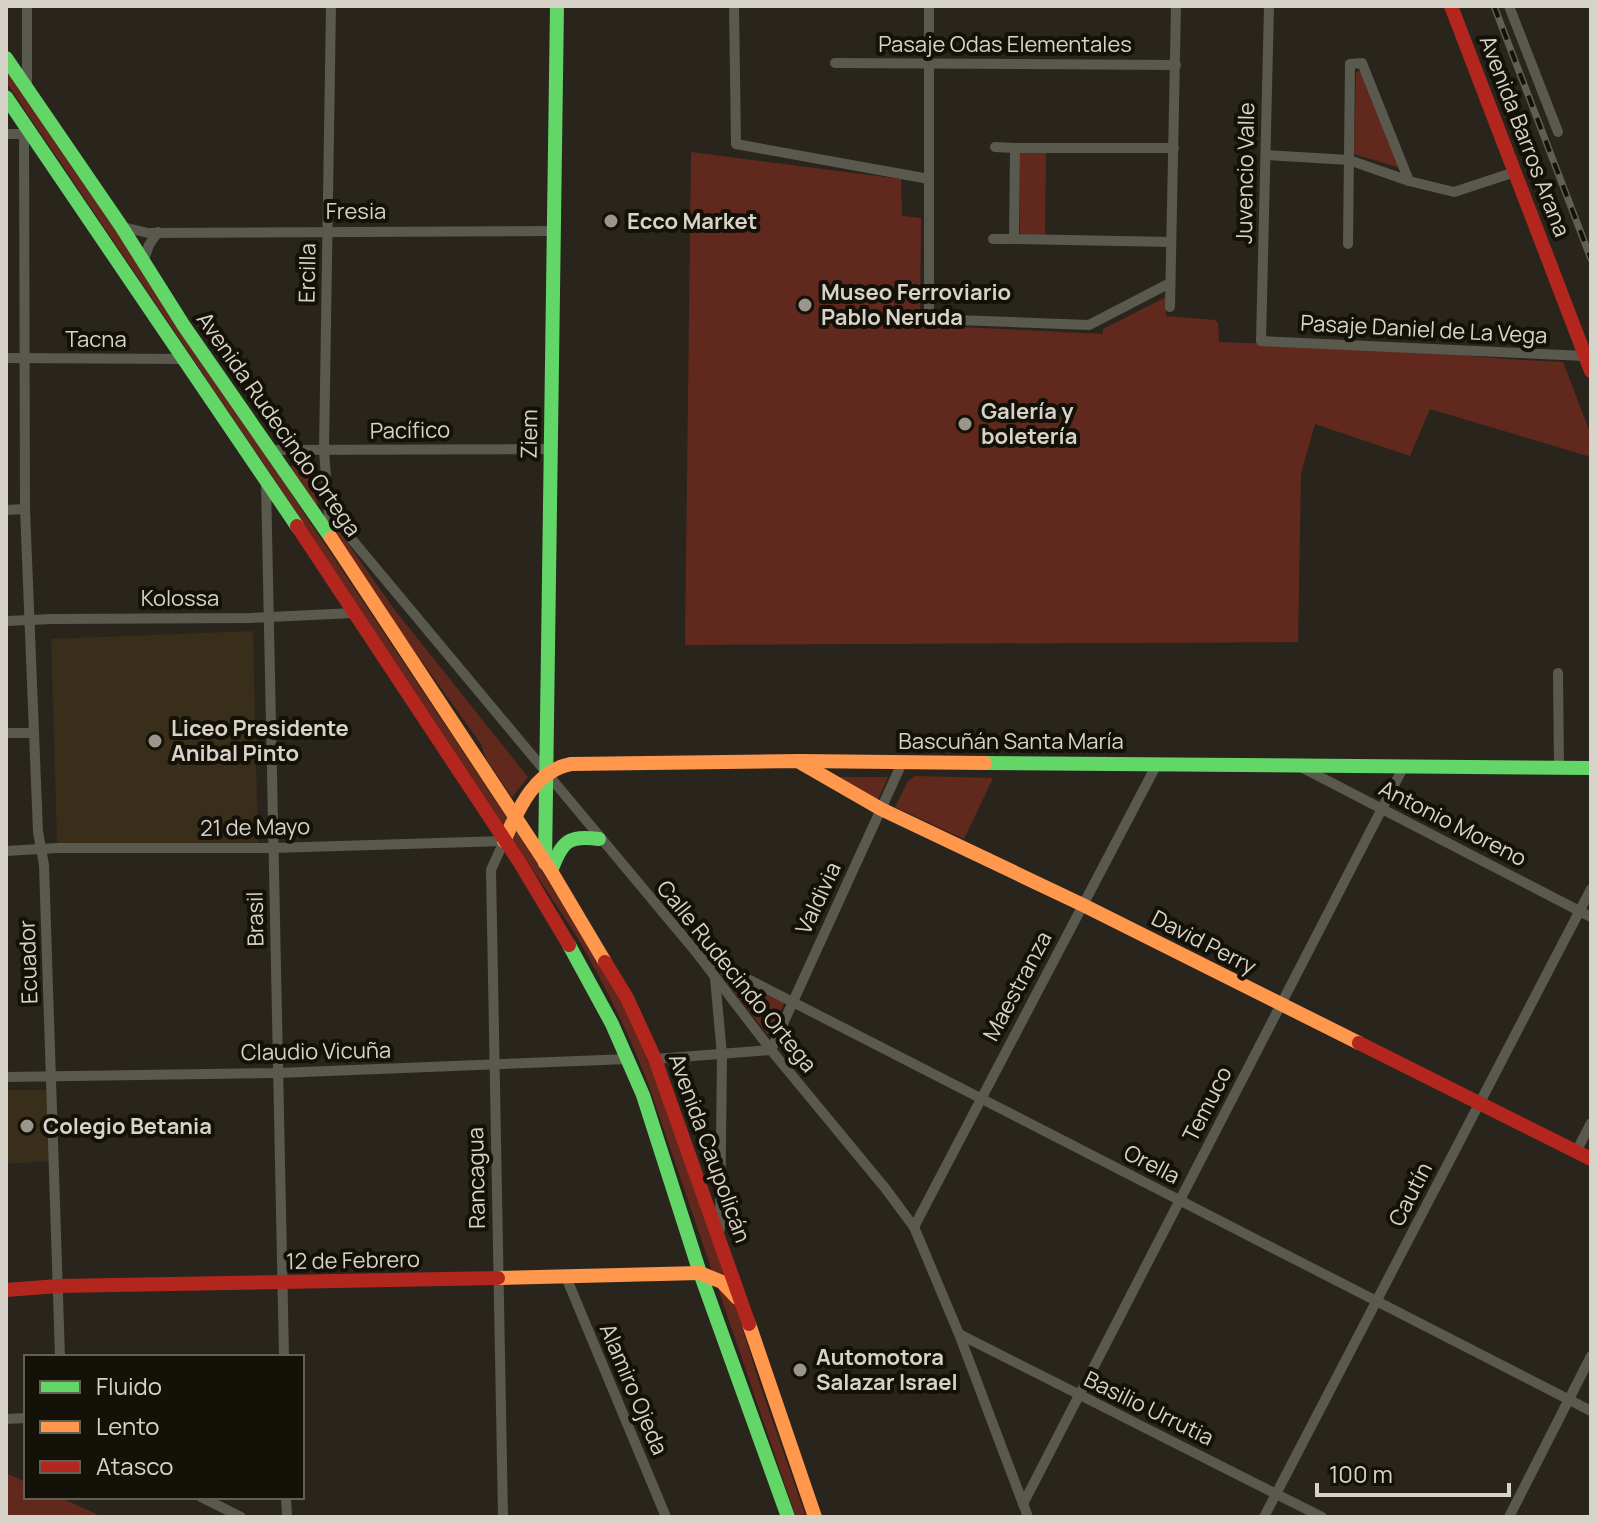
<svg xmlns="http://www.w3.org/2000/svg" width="1597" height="1523" font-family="Manrope,sans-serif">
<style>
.built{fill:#382e19}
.green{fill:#61291d}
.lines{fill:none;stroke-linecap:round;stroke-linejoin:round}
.street{stroke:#5a594d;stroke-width:10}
.fast{stroke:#63d668;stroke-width:14}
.slow{stroke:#ff974d;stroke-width:14}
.jam{stroke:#b3261e;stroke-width:14}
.rail-casing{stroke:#5f5f55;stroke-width:7}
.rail{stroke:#141109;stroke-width:4;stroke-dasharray:12;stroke-linecap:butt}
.poi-dot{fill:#9b968c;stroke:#141109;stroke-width:3}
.labels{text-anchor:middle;stroke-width:8;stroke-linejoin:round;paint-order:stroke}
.street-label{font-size:22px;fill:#d8d3c9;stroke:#141109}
.poi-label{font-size:22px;font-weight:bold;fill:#d8d3c9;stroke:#141109;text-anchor:start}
</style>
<rect width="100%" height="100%" fill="#29251c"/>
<g class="built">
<polygon points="253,631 258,843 57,844 51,639"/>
<polygon points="6,1090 48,1090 49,1161 6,1164"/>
</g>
<g class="green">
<path d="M6 69 123 241 541 869 621 1001 651 1068 716 1242 758 1379 806 1517H796L649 1086C629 1033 603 981 574 932L276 482 6 82Z"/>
<polygon points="1358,71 1362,72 1400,168 1354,154 1356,73"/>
<path d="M691 152 901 179 902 216 921 218 920 325 1103 334V329L1166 297V316L1215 320 1218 323 1219 342C1270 344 1321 345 1372 348 1436 352 1499 360 1563 362L1591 435V457L1430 409 1410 456 1315 424 1301 473 1298 642 685 645Z"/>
<polygon points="1020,153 1046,153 1045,235 1020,234"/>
<path d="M305 464C322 473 317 495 317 512L287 467Z"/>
<polygon points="335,525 394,609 528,777 512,797 486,759 481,744 334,539"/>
<polygon points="915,776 993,778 964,839 895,807 908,781"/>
<polygon points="834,777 888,777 878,799"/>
<polygon points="720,971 785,1002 768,1035 720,974"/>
<polygon points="6,1473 26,1482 26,1497 59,1497 103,1517 6,1517"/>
</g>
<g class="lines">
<g class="street">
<polyline points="27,6 27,88"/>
<polyline points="734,6 736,144 929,179"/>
<polyline points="929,6 929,319 1089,325 1170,283"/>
<polyline points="1269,6 1261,341 1585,356"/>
<polyline points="1509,6 1558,132"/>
<polyline points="835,63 1176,65"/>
<polyline points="6,134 24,134"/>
<polyline points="24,134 25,509 38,832 44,865 60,1357"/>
<polyline points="995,147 1015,148"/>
<polyline points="1266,155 1349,160 1409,181 1454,192 1515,172"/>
<polyline points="123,227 148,233 554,231"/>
<polyline points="993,239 1014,239"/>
<polyline points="1171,242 1014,239 1015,148 1174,148"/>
<polyline points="1348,244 1350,64 1362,63 1409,181"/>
<polyline points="143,262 149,245 158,232"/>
<polyline points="1170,307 1176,6"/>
<polyline points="6,358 186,359"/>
<polyline points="270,450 551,449"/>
<polyline points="266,482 284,1357"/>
<polyline points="6,510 25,509"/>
<polyline points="329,512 696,952 771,1050 885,1188 914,1227 959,1334 1028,1517"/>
<polyline points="329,518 324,450 331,6"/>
<polyline points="6,621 53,619 250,618 354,613"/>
<polyline points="1558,673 1559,767"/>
<polyline points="6,733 34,733"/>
<polyline points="1301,767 1591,917"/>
<polyline points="6,851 57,848 273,848 504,841 491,870 503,1517"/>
<polyline points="701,955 1591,1411"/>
<polyline points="715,978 722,1055 720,1229"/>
<polyline points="655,1059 771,1050 902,763"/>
<polyline points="6,1077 278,1073 628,1059"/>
<polyline points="1576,1152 1591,1123"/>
<polyline points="914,1227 1157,764"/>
<polyline points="566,1277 666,1517"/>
<polyline points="959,1334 1322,1517"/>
<polyline points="6,1419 26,1418"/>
<polyline points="201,1497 241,1517"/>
<polyline points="286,1497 287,1517"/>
<polyline points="1023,1504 1404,766"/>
<polyline points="1264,1517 1591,889"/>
<polyline points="1509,1517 1591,1356"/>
</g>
<g class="fast">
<polyline points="6,58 121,226 184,326 331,538"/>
<polyline points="6,97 297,526"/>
<polyline points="985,763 1591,768"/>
<polyline points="545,863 557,6"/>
<path d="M551 871C562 842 567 835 599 839"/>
<polyline points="569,945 612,1024 643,1095 700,1273 788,1517"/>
</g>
<g class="slow">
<polyline points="331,538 551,871 605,962"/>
<polyline points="801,763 881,809 1083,905 1359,1043"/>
<path d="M504 841C518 810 534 771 571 764L799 761 985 763"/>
<polyline points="700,1273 722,1282 737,1298"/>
<polyline points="498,1278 700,1273"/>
<polyline points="749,1324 815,1517"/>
</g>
<g class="jam">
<polyline points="1451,6 1591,371"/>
<polyline points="297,526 520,863 569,945"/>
<polyline points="605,962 627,998 655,1059 749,1324"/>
<polyline points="1359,1043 1591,1159"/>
<polyline points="6,1290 58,1286 498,1278"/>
</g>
<g class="rail-casing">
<polyline id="rail" points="1494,6 1591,259"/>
</g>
<use href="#rail" class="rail"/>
</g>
<g class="poi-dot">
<circle cx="611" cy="221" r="8"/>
<circle cx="805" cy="305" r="8"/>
<circle cx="965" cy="424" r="8"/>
<circle cx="155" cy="741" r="8"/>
<circle cx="27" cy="1126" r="8"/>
<circle cx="800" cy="1370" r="8"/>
</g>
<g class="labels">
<g class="street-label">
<text x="1005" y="52">Pasaje Odas Elementales</text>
<text transform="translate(1525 136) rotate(69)" y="8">Avenida Barros Arana</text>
<text transform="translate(1245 173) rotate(-89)" y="8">Juvencio Valle</text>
<text x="356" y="219">Fresia</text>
<text transform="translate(307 273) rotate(-89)" y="8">Ercilla</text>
<text transform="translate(1424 329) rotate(3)" y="8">Pasaje Daniel de La Vega</text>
<text x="96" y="347">Tacna</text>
<text transform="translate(279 424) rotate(55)" y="8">Avenida Rudecindo Ortega</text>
<text transform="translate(410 430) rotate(-1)" y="8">Pacífico</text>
<text transform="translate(529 434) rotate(-89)" y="8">Ziem</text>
<text x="180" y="606">Kolossa</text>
<text x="1011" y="749">Bascuñán Santa María</text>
<text transform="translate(1453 823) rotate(27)" y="8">Antonio Moreno</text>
<text transform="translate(255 827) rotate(-1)" y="8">21 de Mayo</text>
<text transform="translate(818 898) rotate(-65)" y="8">Valdivia</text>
<text transform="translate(255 919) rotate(-91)" y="8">Brasil</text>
<text transform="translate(1204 942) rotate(27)" y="8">David Perry</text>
<text transform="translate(28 962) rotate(-92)" y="8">Ecuador</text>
<text transform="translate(737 976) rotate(51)" y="8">Calle Rudecindo Ortega</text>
<text transform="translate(1017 986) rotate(-62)" y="8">Maestranza</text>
<text transform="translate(316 1051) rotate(-1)" y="8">Claudio Vicuña</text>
<text transform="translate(1207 1104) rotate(-63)" y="8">Temuco</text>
<text transform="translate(710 1148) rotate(70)" y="8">Avenida Caupolicán</text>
<text transform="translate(1152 1164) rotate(27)" y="8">Orella</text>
<text transform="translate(476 1178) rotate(-91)" y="8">Rancagua</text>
<text transform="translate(1410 1194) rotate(-63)" y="8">Cautín</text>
<text transform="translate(353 1260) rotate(-1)" y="8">12 de Febrero</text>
<text transform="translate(634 1389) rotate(67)" y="8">Alamiro Ojeda</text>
<text transform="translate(1149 1408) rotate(26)" y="8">Basilio Urrutia</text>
</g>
<g class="poi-label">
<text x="627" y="229">Ecco Market</text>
<text x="821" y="300">Museo Ferroviario<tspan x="821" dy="25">Pablo Neruda</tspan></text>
<text x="981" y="419">Galería y<tspan x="981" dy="25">boletería</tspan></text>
<text x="171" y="736">Liceo Presidente<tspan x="171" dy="25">Anibal Pinto</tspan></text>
<text x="43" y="1134">Colegio Betania</text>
<text x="816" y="1365">Automotora<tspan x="816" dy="25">Salazar Israel</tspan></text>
</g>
</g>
<rect width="1597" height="1523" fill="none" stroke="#d8d3c9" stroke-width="16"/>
<rect x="24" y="1355" width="280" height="144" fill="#141109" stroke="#625f56" stroke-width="2"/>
<rect x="40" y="1381" width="40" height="12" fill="#63d668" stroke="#625f56" stroke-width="2"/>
<text x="96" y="1395" font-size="24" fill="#d8d3c9">Fluido</text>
<rect x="40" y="1421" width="40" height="12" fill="#ff974d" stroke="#625f56" stroke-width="2"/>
<text x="96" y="1435" font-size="24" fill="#d8d3c9">Lento</text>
<rect x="40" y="1461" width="40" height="12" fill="#b3261e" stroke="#625f56" stroke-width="2"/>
<text x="96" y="1475" font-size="24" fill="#d8d3c9">Atasco</text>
<path d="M1317 1483v12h192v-12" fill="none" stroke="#d8d3c9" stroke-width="4"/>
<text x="1329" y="1483" font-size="24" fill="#d8d3c9" stroke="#141109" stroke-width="6" paint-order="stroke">100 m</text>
</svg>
